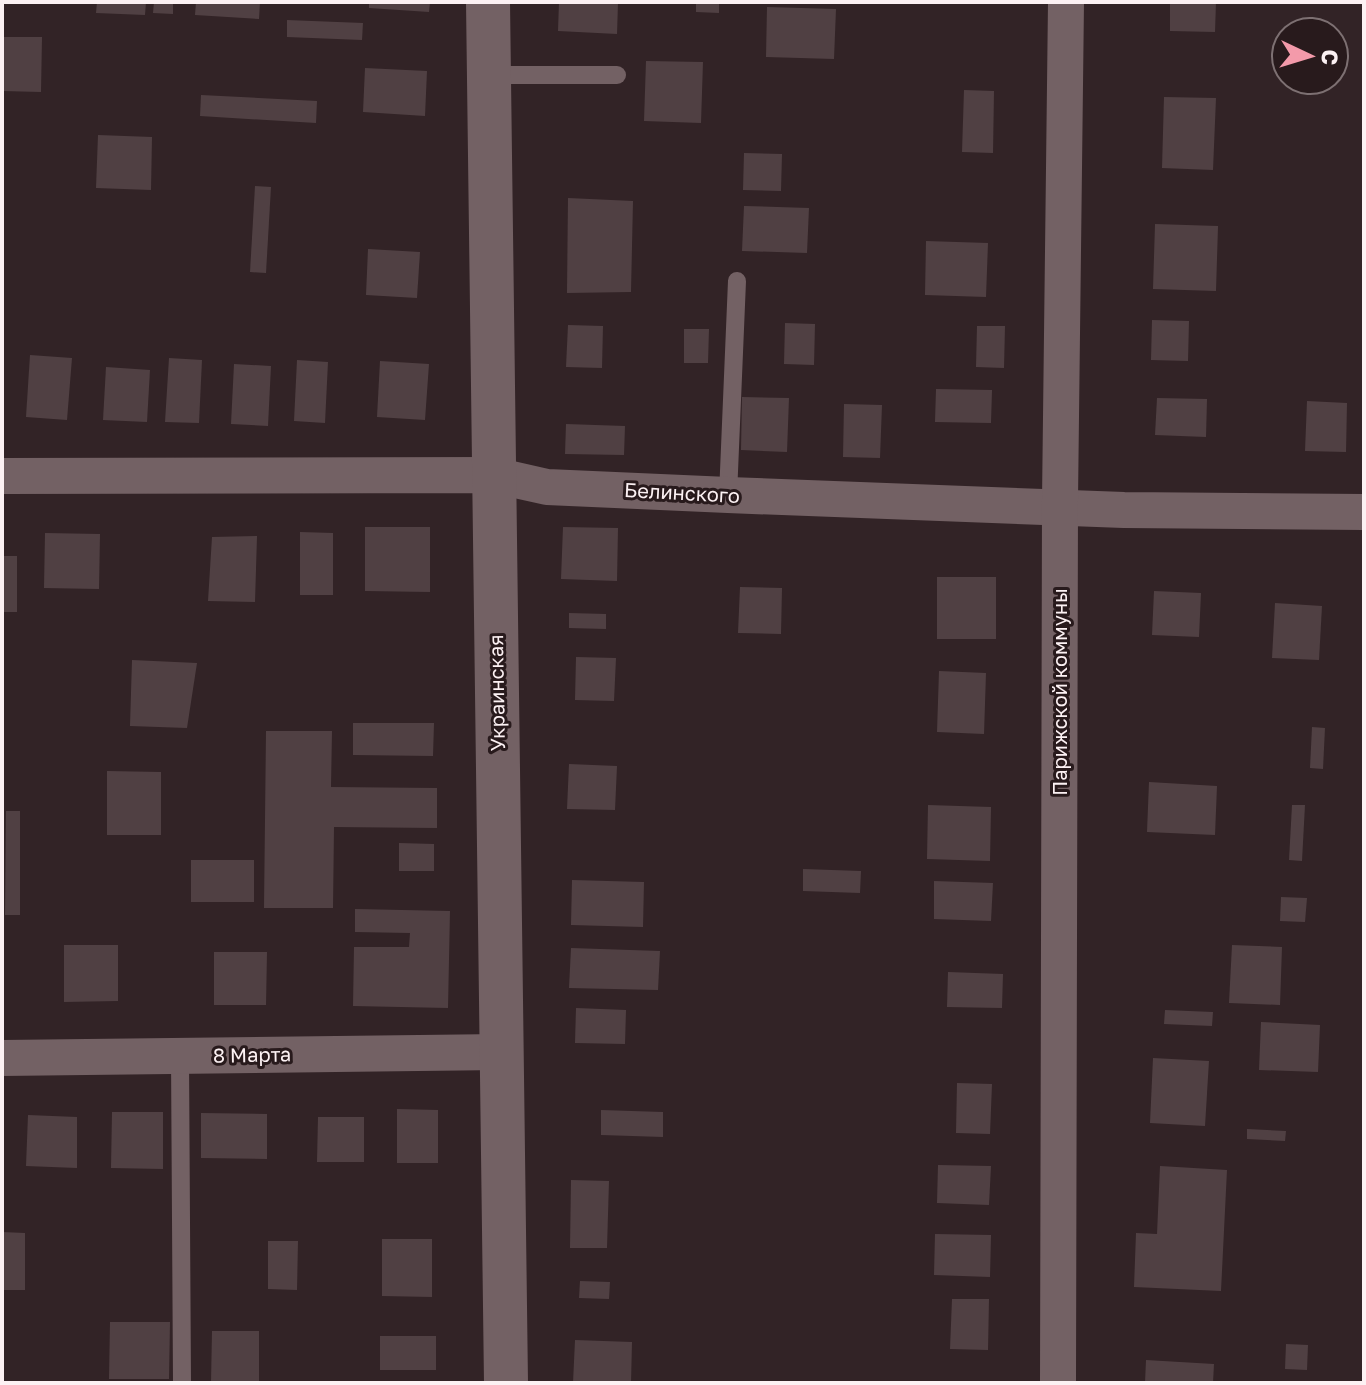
<svg xmlns="http://www.w3.org/2000/svg" width="1366" height="1385" font-family="'Golos Text',sans-serif">
<style>
.building{fill:#504043}
.lines{fill:none;stroke-linecap:round;stroke-linejoin:round}
.lane{stroke:#736164;stroke-width:18}
.street{stroke:#736164;stroke-width:36}
.secondary{stroke:#736164;stroke-width:44}
.labels{text-anchor:middle;stroke-width:6;stroke-linejoin:round;paint-order:stroke}
.street-label{font-size:20px;fill:#fcf1f3;stroke:#281a1c}
</style>
<rect width="100%" height="100%" fill="#322326"/>
<g class="building">
<polygon points="97,2 146,2 145,15 96,13"/>
<polygon points="154,2 173,2 173,14 153,13"/>
<polygon points="196,2 260,2 259,19 195,15"/>
<polygon points="369,2 430,2 429,12 369,8"/>
<polygon points="559,2 618,2 617,34 558,31"/>
<polygon points="696,2 719,2 719,13 696,12"/>
<polygon points="1170,2 1216,2 1215,32 1170,31"/>
<polygon points="767,7 836,9 834,59 766,57"/>
<polygon points="287,20 363,23 362,40 287,37"/>
<polygon points="2,37 42,37 41,92 2,91"/>
<polygon points="646,61 703,62 701,123 644,121"/>
<polygon points="365,68 427,71 425,116 363,112"/>
<polygon points="964,90 994,91 993,153 962,152"/>
<polygon points="201,95 317,101 316,123 200,116"/>
<polygon points="1164,97 1216,98 1213,170 1162,168"/>
<polygon points="98,135 152,137 151,190 96,188"/>
<polygon points="744,153 782,154 781,191 743,190"/>
<polygon points="255,186 271,187 266,273 250,272"/>
<polygon points="568,198 633,201 631,292 567,293"/>
<polygon points="744,206 809,208 807,253 742,251"/>
<polygon points="1155,224 1218,226 1216,291 1153,289"/>
<polygon points="926,241 988,243 986,297 925,295"/>
<polygon points="368,249 420,252 417,298 366,295"/>
<polygon points="1152,320 1189,321 1188,361 1151,360"/>
<polygon points="785,323 815,324 814,365 784,364"/>
<polygon points="568,325 603,326 602,368 566,367"/>
<polygon points="977,326 1005,326 1004,368 976,367"/>
<polygon points="684,329 709,329 708,363 684,363"/>
<polygon points="30,355 72,358 67,420 26,417"/>
<polygon points="169,358 202,360 199,423 165,422"/>
<polygon points="297,360 328,362 325,423 294,421"/>
<polygon points="380,361 429,364 425,420 377,417"/>
<polygon points="234,364 271,366 268,426 231,424"/>
<polygon points="106,367 150,370 147,422 103,420"/>
<polygon points="936,389 992,390 991,423 935,422"/>
<polygon points="742,397 789,398 787,452 741,450"/>
<polygon points="1157,398 1207,399 1206,437 1155,435"/>
<polygon points="1307,401 1347,403 1346,452 1305,451"/>
<polygon points="844,404 882,405 880,458 843,457"/>
<polygon points="566,424 625,426 624,455 565,454"/>
<polygon points="365,527 430,527 430,592 365,591"/>
<polygon points="563,527 618,528 617,581 561,579"/>
<polygon points="300,532 333,533 333,595 300,595"/>
<polygon points="45,533 100,534 99,589 44,588"/>
<polygon points="257,536 255,602 208,601 212,537"/>
<rect x="2" y="556" width="15" height="56"/>
<rect x="937" y="577" width="59" height="62"/>
<polygon points="740,587 782,588 781,634 738,633"/>
<polygon points="1154,591 1201,593 1199,637 1152,635"/>
<polygon points="1275,603 1322,606 1319,660 1272,658"/>
<polygon points="569,613 606,614 606,629 569,628"/>
<polygon points="576,657 616,658 614,701 575,700"/>
<polygon points="132,660 197,663 187,728 130,726"/>
<polygon points="939,671 986,673 984,734 937,732"/>
<polygon points="353,723 434,723 433,756 353,755"/>
<polygon points="1312,727 1325,728 1323,769 1310,768"/>
<polygon points="266,731 332,731 331,787 437,788 437,828 334,827 333,908 264,908"/>
<polygon points="569,764 617,766 615,810 567,809"/>
<polygon points="107,771 161,772 161,835 107,835"/>
<polygon points="1149,782 1217,786 1215,835 1147,832"/>
<polygon points="928,805 991,807 990,861 927,859"/>
<polygon points="1292,805 1305,805 1302,861 1289,860"/>
<polygon points="6,811 20,811 20,915 5,915"/>
<polygon points="399,843 434,844 434,871 399,871"/>
<rect x="191" y="860" width="63" height="42"/>
<polygon points="803,869 861,871 860,893 803,891"/>
<polygon points="572,880 644,882 643,927 571,925"/>
<polygon points="934,881 993,883 991,921 934,919"/>
<polygon points="1281,897 1307,898 1305,922 1280,921"/>
<polygon points="355,909 450,911 448,1008 353,1006 354,947 409,947 410,933 355,932"/>
<polygon points="64,945 118,945 118,1001 64,1002"/>
<polygon points="1232,945 1282,947 1280,1005 1229,1003"/>
<polygon points="571,948 660,951 658,990 569,988"/>
<polygon points="214,952 267,952 266,1005 214,1005"/>
<polygon points="948,972 1003,974 1002,1008 947,1007"/>
<polygon points="576,1008 626,1010 625,1044 575,1043"/>
<polygon points="1165,1010 1213,1012 1212,1026 1164,1024"/>
<polygon points="1261,1022 1320,1025 1318,1072 1259,1070"/>
<polygon points="1153,1058 1209,1061 1205,1126 1150,1123"/>
<polygon points="957,1083 992,1084 990,1134 956,1133"/>
<polygon points="397,1109 438,1110 438,1163 397,1163"/>
<polygon points="601,1110 663,1112 663,1137 601,1135"/>
<polygon points="112,1112 163,1112 163,1169 111,1168"/>
<polygon points="201,1113 267,1114 267,1159 201,1158"/>
<polygon points="28,1115 77,1117 77,1168 26,1166"/>
<polygon points="318,1117 364,1117 364,1162 317,1162"/>
<polygon points="1247,1129 1286,1131 1285,1141 1247,1139"/>
<polygon points="938,1165 991,1166 989,1205 937,1203"/>
<polygon points="1160,1166 1227,1170 1221,1291 1134,1287 1136,1233 1157,1234"/>
<polygon points="571,1180 609,1181 607,1248 570,1248"/>
<polygon points="2,1232 25,1233 25,1290 2,1290"/>
<polygon points="935,1234 991,1235 990,1277 934,1275"/>
<polygon points="382,1239 432,1239 432,1297 382,1296"/>
<polygon points="268,1241 298,1241 297,1290 268,1289"/>
<polygon points="580,1281 610,1282 609,1299 579,1298"/>
<polygon points="952,1299 989,1299 988,1350 950,1349"/>
<polygon points="110,1322 170,1322 169,1379 109,1379"/>
<polygon points="212,1331 259,1331 259,1383 211,1383"/>
<rect x="380" y="1336" width="56" height="34"/>
<polygon points="575,1340 632,1342 631,1383 573,1383"/>
<polygon points="1286,1344 1308,1345 1307,1370 1285,1369"/>
<polygon points="1146,1360 1214,1364 1213,1383 1145,1383"/>
</g>
<g class="lines">
<g class="lane">
<polyline points="489,75 617,75"/>
<polyline points="728,495 737,281"/>
<polyline points="180,1056 182,1383"/>
</g>
<g class="street">
<polyline points="2,476 494,475 547,487 728,495 1124,510 1364,512"/>
<polyline points="2,1058 501,1052"/>
<polyline points="1058,1383 1060,500 1066,2"/>
</g>
<polyline class="secondary" points="488,2 506,1383"/>
</g>
<g class="labels">
<g class="street-label">
<text transform="translate(682 493) rotate(3)" y="7">Белинского</text>
<text transform="translate(1060 692) rotate(-90)" y="7">Парижской коммуны</text>
<text transform="translate(497 693) rotate(-91)" y="7">Украинская</text>
<text transform="translate(252 1055) rotate(-1)" y="7">8 Марта</text>
</g>
</g>
<rect width="1366" height="1385" fill="none" stroke="#fcf1f3" stroke-width="8"/>
<g transform="translate(1310 56) rotate(94)"><circle r="38" fill="#281a1c" stroke="#7d7072" stroke-width="2"/>
<path d="M0-6L14 30L0 20L-14 30Z" fill="#f39aaa"/>
<text y="-12" font-size="22" font-weight="bold" text-anchor="middle" fill="#fcf1f3">С</text>
</g>
</svg>
